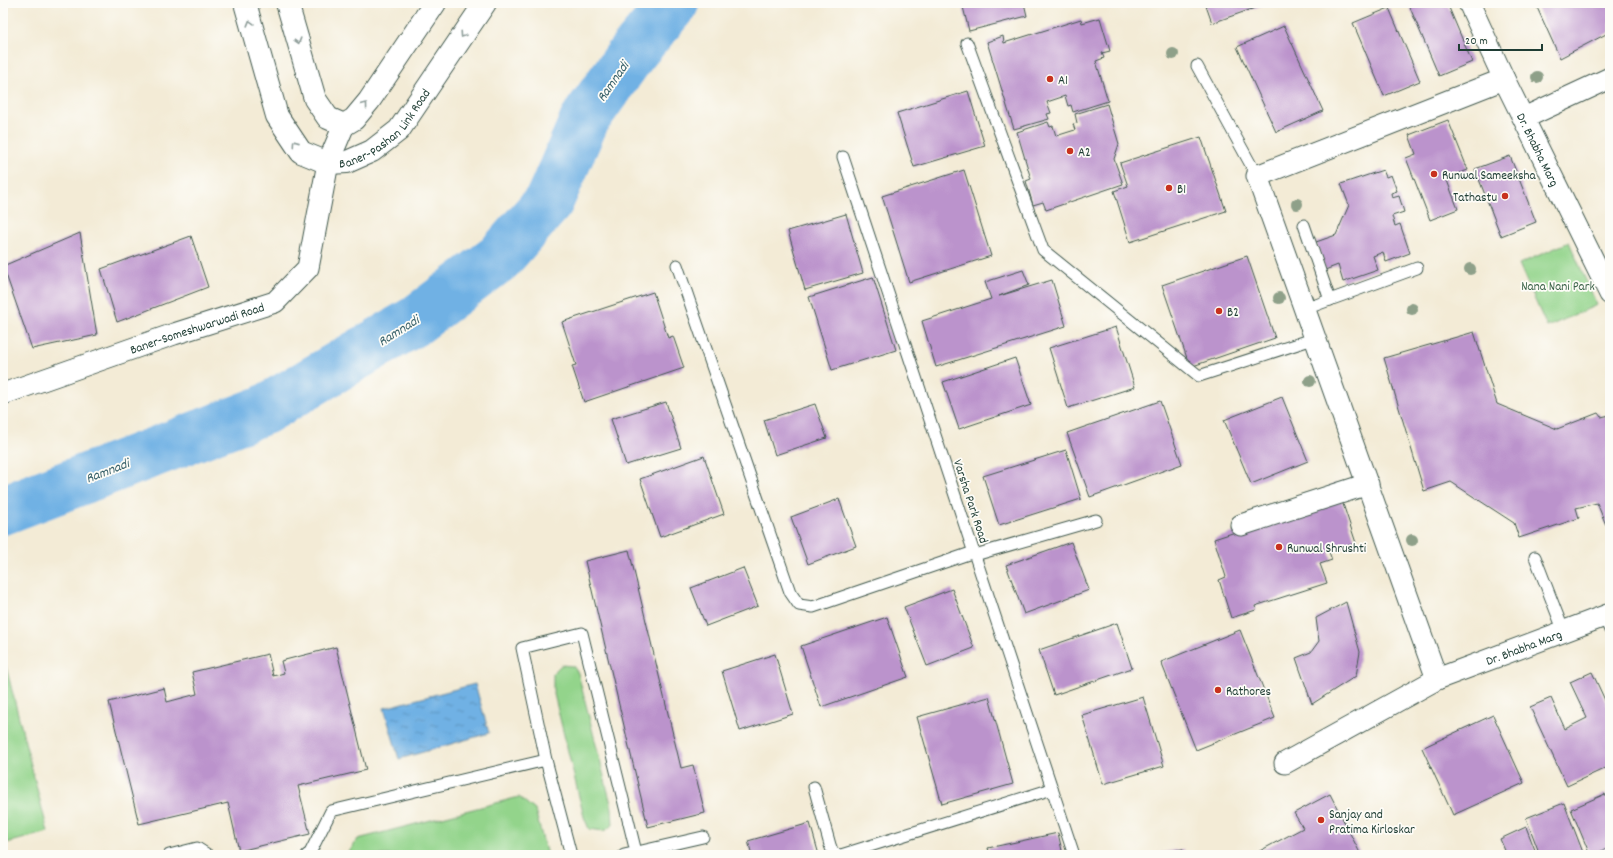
<svg xmlns="http://www.w3.org/2000/svg" width="1613" height="858" font-family="Dekko,sans-serif">
<style>
.green{fill:#93d48b;stroke:#598860}
.water{fill:url(#water-ripples);stroke:#48778c}
.lines{fill:none;stroke-linecap:round;stroke-linejoin:round}
.river{stroke:#70b1e4;stroke-width:50}
.building{fill:#bb93cc}
.service-casing{stroke:#3f574c;stroke-width:13}
.minor-casing{stroke:#3f574c;stroke-width:23}
.tertiary-casing{stroke:#3f574c;stroke-width:24}
.service{stroke:#fff;stroke-width:11}
.minor{stroke:#fff;stroke-width:21}
.tertiary{stroke:#fff;stroke-width:22}
.tree{fill:#8ea089}
.oneway{stroke:#8f9e9a}
.poi-dot{fill:#c8321e;stroke:#fdfcf7;stroke-width:1.5}
.labels{text-anchor:middle;stroke-width:3.5;stroke-linejoin:round;paint-order:stroke}
.poi-label{font-size:13px;fill:#1f3d34;stroke:#fdfcf7;text-anchor:start}
.street-label{font-size:13px;fill:#1f3d34;stroke:#fdfcf7}
.park-label{font-size:13px;fill:#3c634a;stroke:#fdfcf7}
.water-label{font-size:14px;font-style:italic;fill:#376069;stroke:#fdfcf7}
</style>
<defs>
<pattern id="water-ripples" width="26" height="14" patternUnits="userSpaceOnUse"><rect width="26" height="14" fill="#70b1e4"/><path d="M2 4q2-2 4 0t4 0M15 11q2-2 4 0t4 0" fill="none" stroke="#5b91ba"/></pattern>
</defs>
<rect width="100%" height="100%" fill="#fdfcf7"/>
<filter id="ink" filterUnits="userSpaceOnUse"><feTurbulence type="fractalNoise" baseFrequency=".025" numOctaves="2"/><feDisplacementMap in="SourceGraphic" scale="8" xChannelSelector="R" yChannelSelector="G"/><feConvolveMatrix kernelMatrix="1 2 1 2 8 2 1 2 1" color-interpolation-filters="sRGB"/></filter>
<filter id="wash" filterUnits="userSpaceOnUse"><feTurbulence type="fractalNoise" baseFrequency=".012" numOctaves="4" result="noise"/><feDisplacementMap in="SourceGraphic" scale="16" xChannelSelector="R" yChannelSelector="G"/><feGaussianBlur stdDeviation="0.9" result="paint"/><feColorMatrix in="noise" values="0 0 0 0 0 0 0 0 0 0 0 0 0 0 0 0 0 1.4 0 .05"/><feComposite in="paint" operator="in"/></filter>
<g filter="url(#wash)">
<rect width="100%" height="100%" fill="#f3ebd6"/>
<g class="green">
<polygon points="1569,242 1597,305 1547,327 1519,264"/>
<polygon points="3,655 48,832 3,844"/>
<polygon points="561,665 573,666 578,673 612,808 613,825 604,831 589,829 584,817 553,690 553,673"/>
<polygon points="519,797 535,810 547,855 347,855 358,839"/>
</g>
<polygon class="water" points="475,684 489,733 399,759 384,708"/>
<g class="lines">
<polyline class="river" points="3,510 264,410 415,321 499,258 549,201 585,119 632,53 674,3"/>
</g>
<g id="blocks">
<g class="building">
<polygon points="962,3 1024,3 1027,16 969,31"/>
<polygon points="1205,3 1269,3 1212,23"/>
<polygon points="1408,3 1447,3 1472,62 1439,76"/>
<polygon points="1535,3 1610,3 1610,32 1560,58"/>
<polygon points="1389,8 1420,81 1384,96 1353,23"/>
<polygon points="1100,18 1110,51 1102,53 1104,58 1096,61 1108,101 1073,112 1071,105 1068,106 1065,96 1047,102 1051,113 1047,114 1049,119 1014,129 987,42 1003,36 1004,43 1081,19 1082,23"/>
<polygon points="1284,26 1323,111 1276,132 1237,47"/>
<polygon points="968,91 985,146 914,167 897,113"/>
<polygon points="1107,104 1119,144 1114,159 1123,184 1046,210 1043,202 1033,205 1026,181 1031,179 1017,132 1048,122 1050,127 1053,126 1056,136 1075,130 1073,124 1077,123 1075,114"/>
<polygon points="1448,120 1468,170 1446,178 1458,209 1430,220 1406,158 1416,154 1409,135"/>
<polygon points="1201,137 1226,211 1130,242 1114,191 1128,186 1120,163"/>
<polygon points="1510,156 1536,222 1501,236 1475,169"/>
<polygon points="964,170 991,256 909,282 882,196"/>
<polygon points="1383,170 1386,177 1391,175 1397,191 1391,193 1392,198 1399,196 1404,212 1392,216 1395,226 1400,224 1410,253 1386,262 1383,252 1373,256 1378,270 1343,282 1338,265 1325,270 1316,242 1336,235 1349,205 1341,184"/>
<polygon points="846,214 863,273 805,290 788,231"/>
<polygon points="80,233 97,335 32,349 3,266"/>
<polygon points="191,236 208,287 117,322 101,269"/>
<polygon points="1247,256 1275,338 1190,367 1162,285"/>
<polygon points="1023,270 1029,285 999,296 1052,280 1066,326 936,367 922,321 991,299 985,282"/>
<polygon points="873,277 896,350 832,370 809,297"/>
<polygon points="653,292 668,338 673,336 684,368 584,402 572,366 576,365 562,322"/>
<polygon points="1116,327 1135,387 1068,408 1049,348"/>
<polygon points="1474,332 1497,404 1557,429 1598,413 1601,417 1610,415 1610,524 1606,525 1597,503 1576,508 1579,518 1519,538 1514,523 1451,482 1424,491 1384,358"/>
<polygon points="1015,358 1031,405 959,429 943,382"/>
<polygon points="1282,397 1308,461 1251,484 1224,420"/>
<polygon points="1160,401 1182,464 1090,497 1067,433"/>
<polygon points="666,402 681,448 626,465 611,419"/>
<polygon points="815,404 827,438 775,455 764,420"/>
<polygon points="1066,450 1081,499 999,525 983,476"/>
<polygon points="704,456 724,514 660,537 640,479"/>
<polygon points="1336,483 1356,543 1329,552 1332,560 1320,564 1327,583 1255,606 1256,610 1231,618 1219,580 1226,577 1214,539 1291,514"/>
<polygon points="839,499 856,546 808,564 791,517"/>
<polygon points="1071,542 1089,590 1024,614 1006,565"/>
<polygon points="629,550 681,768 693,765 705,813 648,827 585,561"/>
<polygon points="743,568 758,606 706,626 691,588"/>
<polygon points="952,589 974,648 927,666 904,607"/>
<polygon points="1346,602 1360,652 1356,676 1312,704 1296,658 1311,652 1319,641 1316,618"/>
<polygon points="887,617 908,677 821,707 801,646"/>
<polygon points="1117,623 1132,668 1054,695 1039,650"/>
<polygon points="1240,630 1275,718 1196,750 1161,662"/>
<polygon points="336,647 366,770 298,786 310,834 239,851 228,803 139,824 109,702 164,688 167,702 197,694 192,672 268,654 273,676 284,673 281,661"/>
<polygon points="775,654 793,714 740,731 722,671"/>
<polygon points="1592,672 1610,711 1610,766 1567,786 1530,707 1551,698 1565,729 1587,718 1570,682"/>
<polygon points="989,697 1013,784 942,804 917,717"/>
<polygon points="1143,697 1164,766 1103,784 1082,715"/>
<polygon points="1493,715 1524,783 1453,815 1422,748"/>
<polygon points="1330,794 1361,855 1252,855 1303,828 1294,813"/>
<polygon points="1605,794 1610,806 1610,848 1590,855 1571,809"/>
<polygon points="1564,803 1584,855 1540,855 1526,818"/>
<polygon points="810,823 819,855 752,855 748,841"/>
<polygon points="1526,827 1537,855 1507,855 1500,839"/>
<polygon points="1058,833 1063,855 990,855 988,848"/>
<polygon points="1183,849 1185,855 1154,855 1153,854"/>
</g>
</g>
</g>
<g filter="url(#ink)">
<use href="#blocks" fill-opacity="0" stroke="#3f574c" stroke-width="1"/>
<g class="lines">
<g class="service-casing">
<g id="service">
<polyline points="967,43 1043,250 1199,376 1316,338"/>
<polyline points="1197,66 1257,176"/>
<polyline points="843,157 1074,855"/>
<polyline points="1304,225 1330,300"/>
<polyline points="677,265 790,592 799,605 813,607 974,552"/>
<polyline points="1305,309 1417,268"/>
<polyline points="975,555 1096,520"/>
<polyline points="1535,557 1564,632"/>
<polyline points="1604,617 1610,630"/>
<polyline points="546,760 522,648 582,633 636,852"/>
<polyline points="814,787 830,845 833,853 839,855"/>
<polyline points="169,855 197,848 208,855"/>
<polyline points="307,855 310,853 331,811 546,760 571,855"/>
<polyline points="624,855 703,837"/>
<polyline points="841,855 1052,789"/>
</g>
</g>
<g class="minor-casing">
<g id="minor">
<path id="s1" d="M1469 3 1504 79 1610 294"/>
<polyline points="1524,118 1610,78"/>
<path id="s2" d="M3 394 174 334 275 302 308 268 328 163 344 125"/>
<polyline points="1241,525 1368,484"/>
<polyline points="1437,679 1257,176 1504,79"/>
<path id="s3" d="M1285 763 1437 679 1610 614"/>
</g>
</g>
<g class="tertiary-casing">
<g id="tertiary">
<path id="s4" d="M245 3 277 116 301 152 328 163 347 162 372 151 399 130 485 3"/>
<polyline points="287,3 315,99 328,118 344,125 354,119 369,101 435,3"/>
</g>
</g>
<use href="#service" class="service"/>
<use href="#minor" class="minor"/>
<use href="#tertiary" class="tertiary"/>
</g>
<g class="tree">
<circle cx="1173" cy="54" r="6"/>
<circle cx="1537" cy="77" r="6"/>
<circle cx="1297" cy="204" r="6"/>
<circle cx="1470" cy="269" r="6"/>
<circle cx="1279" cy="298" r="6"/>
<circle cx="1412" cy="309" r="6"/>
<circle cx="1310" cy="381" r="6"/>
<circle cx="1412" cy="540" r="6"/>
</g>
<defs><path id="oneway-chevron" d="M-2-3.5L2.5 0L-2 3.5" fill="none" stroke-width="1.6" stroke-linecap="round" stroke-linejoin="round"/></defs>
<g class="oneway">
<use href="#oneway-chevron" transform="translate(250 23) rotate(-106)"/>
<use href="#oneway-chevron" transform="translate(463 35) rotate(124)"/>
<use href="#oneway-chevron" transform="translate(298 41) rotate(74)"/>
<use href="#oneway-chevron" transform="translate(365 105) rotate(-53)"/>
<use href="#oneway-chevron" transform="translate(295 143) rotate(-125)"/>
</g>
</g>
<g class="poi-dot">
<circle cx="1050" cy="79" r="4"/>
<circle cx="1070" cy="151" r="4"/>
<circle cx="1434" cy="174" r="4"/>
<circle cx="1169" cy="188" r="4"/>
<circle cx="1505" cy="196" r="4"/>
<circle cx="1219" cy="311" r="4"/>
<circle cx="1279" cy="547" r="4"/>
<circle cx="1218" cy="690" r="4"/>
<circle cx="1321" cy="820" r="4"/>
</g>
<g class="labels">
<g class="poi-label">
<text x="1058" y="84">A1</text>
<text x="1078" y="156">A2</text>
<text x="1442" y="179">Runwal Sameeksha</text>
<text x="1177" y="193">B1</text>
<text x="1497" y="201" text-anchor="end">Tathastu</text>
<text x="1227" y="316">B2</text>
<text x="1287" y="552">Runwal Shrushti</text>
<text x="1226" y="695">Rathores</text>
<text x="1329" y="818">Sanjay and<tspan x="1329" dy="15">Pratima Kirloskar</tspan></text>
</g>
<g class="street-label">
<text dy="5" stroke="none"><textPath href="#s4" startOffset="260">Baner-Pashan Link Road</textPath></text>
<text dy="5" stroke="none"><textPath href="#s1" startOffset="162">Dr. Bhabha Marg</textPath></text>
<text dy="5" stroke="none"><textPath href="#s2" startOffset="205">Baner-Someshwarwadi Road</textPath></text>
<text transform="translate(972 501) rotate(72)" y="5">Varsha Park Road</text>
<text dy="5" stroke="none"><textPath href="#s3" startOffset="266">Dr. Bhabha Marg</textPath></text>
</g>
<g class="park-label">
<text x="1558" y="290">Nana Nani Park</text>
</g>
<g class="water-label">
<text transform="translate(612 81) rotate(-55)" y="5">Ramnadi</text>
<text transform="translate(398 330) rotate(-32)" y="5">Ramnadi</text>
<text transform="translate(107 470) rotate(-21)" y="5">Ramnadi</text>
</g>
</g>
<rect width="1613" height="858" fill="none" stroke="#fdfcf7" stroke-width="16"/>
<path d="M1459 44v6h83v-6" fill="none" stroke="#1f3d34" stroke-width="2"/>
<text x="1465" y="44" font-size="12" fill="#1f3d34" stroke="#fdfcf7" stroke-width="3" paint-order="stroke">20 m</text>
</svg>
